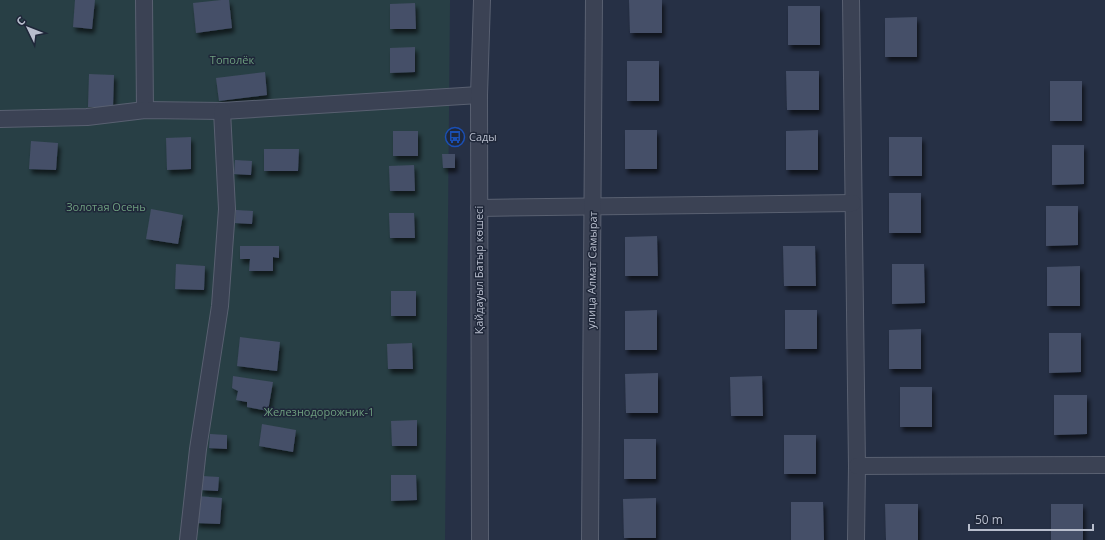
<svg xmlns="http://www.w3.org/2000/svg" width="1105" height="540" font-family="'Open Sans',sans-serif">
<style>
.green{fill:#283f45}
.building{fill:#454f67;filter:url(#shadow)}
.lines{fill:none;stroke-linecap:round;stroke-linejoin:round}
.minor-casing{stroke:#596071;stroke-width:18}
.minor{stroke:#3b4254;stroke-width:16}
.labels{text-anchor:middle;stroke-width:3;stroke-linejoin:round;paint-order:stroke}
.park-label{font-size:11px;fill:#6e9f7f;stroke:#1f2739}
.poi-label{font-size:11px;fill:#b8becd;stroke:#1f2739;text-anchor:start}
.street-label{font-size:11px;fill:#b8becd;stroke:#1f2739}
</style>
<defs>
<filter id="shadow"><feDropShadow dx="2.5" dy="4.5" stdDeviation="2" flood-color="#0009"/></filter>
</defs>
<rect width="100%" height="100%" fill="#263045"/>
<polygon class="green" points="0,0 450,0 445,540 0,540"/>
<g class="building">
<polygon points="75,0 95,0 92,29 73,27"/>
<polygon points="221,0 229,0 232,28 196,33 193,3"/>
<polygon points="629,0 662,0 662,33 630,33"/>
<polygon points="415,3 416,29 390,29 390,4"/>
<rect x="788" y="6" width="32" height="39"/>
<polygon points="917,17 917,57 885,57 885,18"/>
<polygon points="415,47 415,72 390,73 390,48"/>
<rect x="627" y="61" width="32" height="40"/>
<polygon points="786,71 819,71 819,110 787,110"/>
<polygon points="265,72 267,95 219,101 216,78"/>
<polygon points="89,74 114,75 113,107 88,107"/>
<rect x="1050" y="81" width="32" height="40"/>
<rect x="625" y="130" width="32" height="39"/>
<polygon points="818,130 818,170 786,170 786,131"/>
<rect x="393" y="131" width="25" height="25"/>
<polygon points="191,137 191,169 167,170 166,138"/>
<rect x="889" y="137" width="33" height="39"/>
<polygon points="31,141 58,143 56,170 29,169"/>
<polygon points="1052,145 1084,145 1084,184 1052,185"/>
<polygon points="264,149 299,149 298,171 264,171"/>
<polygon points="442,154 455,154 455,168 443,168"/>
<polygon points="235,160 252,161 251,175 234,174"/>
<polygon points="414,165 415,191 390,191 389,166"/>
<rect x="889" y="193" width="32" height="40"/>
<polygon points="1046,206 1078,206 1078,245 1046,246"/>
<polygon points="151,209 183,215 178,244 146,239"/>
<polygon points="236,210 253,211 252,224 235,223"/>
<polygon points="389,213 414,213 415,238 390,238"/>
<polygon points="657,236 658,276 625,276 625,237"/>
<polygon points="240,246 279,246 279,258 273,257 273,271 249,271 250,259 240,259"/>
<polygon points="783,246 815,246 816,286 784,286"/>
<polygon points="176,264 205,266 204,290 175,289"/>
<polygon points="892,264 924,264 925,303 892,304"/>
<polygon points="1080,266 1080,306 1047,306 1047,267"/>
<rect x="391" y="291" width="25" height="25"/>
<polygon points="657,310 657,350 625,350 625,311"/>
<rect x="785" y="310" width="32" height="39"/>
<polygon points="921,329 921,369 889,369 889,330"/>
<polygon points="1049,333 1081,333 1081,372 1049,373"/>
<polygon points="240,337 280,342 277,371 237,366"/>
<polygon points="412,343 413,369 388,369 387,344"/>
<polygon points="658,373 658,413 626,413 625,374"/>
<polygon points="233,376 273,382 268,411 247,407 247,402 236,400 238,391 232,388"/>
<polygon points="762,376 763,416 731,416 730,377"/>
<rect x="900" y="387" width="32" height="40"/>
<polygon points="1054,395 1087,395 1087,434 1054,435"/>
<polygon points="417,420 417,446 392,446 391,421"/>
<polygon points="262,424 296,430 293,452 259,446"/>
<polygon points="210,434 227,435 227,449 209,448"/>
<rect x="784" y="435" width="32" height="39"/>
<rect x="624" y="439" width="32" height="40"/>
<polygon points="391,475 416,475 417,500 391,501"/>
<polygon points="202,476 219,477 218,491 201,490"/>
<polygon points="197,496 222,498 220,524 196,523"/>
<polygon points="656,498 656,538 624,538 623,499"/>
<polygon points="791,502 823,502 824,540 791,540"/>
<polygon points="885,504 918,504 918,540 886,540"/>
<rect x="1051" y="504" width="32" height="36"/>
</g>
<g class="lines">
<g class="minor-casing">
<g id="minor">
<polyline points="144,0 145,110"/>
<polyline points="851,0 857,466 856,540"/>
<polyline points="0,119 87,117 145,110 222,111 479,95"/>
<polyline points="479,208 853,203"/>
<polyline points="857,466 1105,465"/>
<polyline points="188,540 198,449 220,306 227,209 222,111"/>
<polyline points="480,540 479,95 482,0"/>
<polyline points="590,540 594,0"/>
</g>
</g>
<use href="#minor" class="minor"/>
</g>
<defs>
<g id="bus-ring" transform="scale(1)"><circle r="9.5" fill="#1f2739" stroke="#1a4fb4" stroke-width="1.5"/><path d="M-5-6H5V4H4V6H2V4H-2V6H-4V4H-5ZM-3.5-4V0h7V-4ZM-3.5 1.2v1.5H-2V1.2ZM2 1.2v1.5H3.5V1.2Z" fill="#1a4fb4"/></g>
</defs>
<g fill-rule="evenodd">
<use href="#bus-ring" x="455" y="137"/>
</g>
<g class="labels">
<g class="park-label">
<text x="232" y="64">Тополёк</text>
<text x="106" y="211">Золотая Осень</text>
<text x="319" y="416">Железнодорожник-1</text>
</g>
<g class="poi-label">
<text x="469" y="141">Сады</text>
</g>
<g class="street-label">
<text transform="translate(479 270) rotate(-90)" y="4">Қайдауыл Батыр көшесі</text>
<text transform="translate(592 270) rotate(-89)" y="4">улица Алмат Самырат</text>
</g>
</g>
<g transform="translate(28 28) rotate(313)" stroke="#1f2739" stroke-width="3" paint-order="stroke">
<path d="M0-3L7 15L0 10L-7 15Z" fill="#b8becd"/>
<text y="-6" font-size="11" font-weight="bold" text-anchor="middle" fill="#b8becd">С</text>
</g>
<path d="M969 524v6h124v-6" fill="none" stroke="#b8becd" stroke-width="2"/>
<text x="975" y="524" font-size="12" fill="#b8becd" stroke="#1f2739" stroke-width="3" paint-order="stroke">50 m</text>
</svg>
